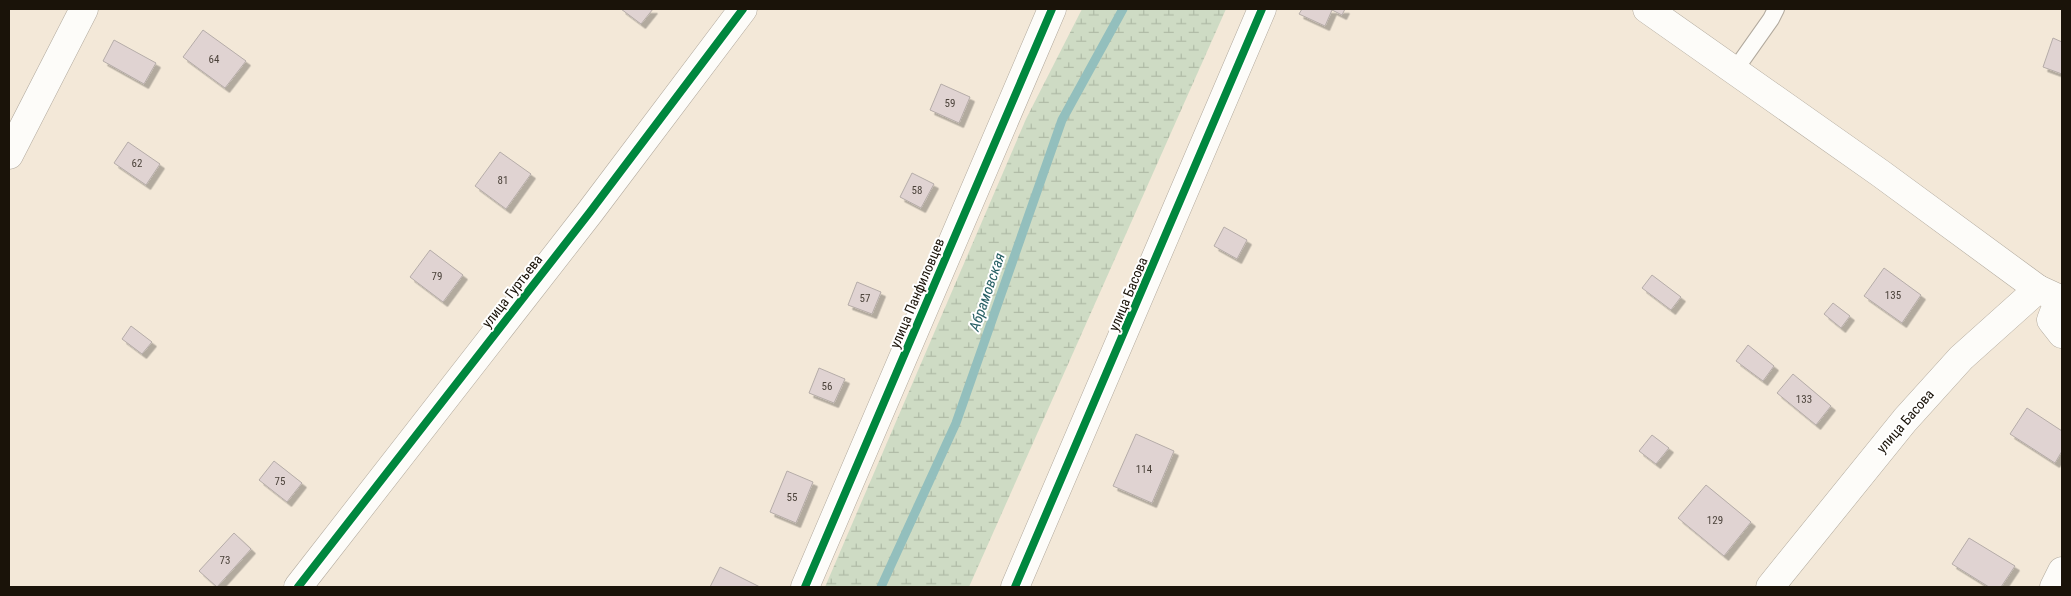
<svg xmlns="http://www.w3.org/2000/svg" width="2071" height="596" font-family="'Roboto Condensed',sans-serif">
<style>
.wetland{fill:url(#wetland-marsh)}
.lines{fill:none;stroke-linecap:round;stroke-linejoin:round}
.stream{stroke:#93bfbd;stroke-width:9}
.building{fill:#e0d3d2;stroke:#b5aca8;filter:url(#shadow)}
.lane-casing{stroke:#b1a99d;stroke-width:18}
.street-casing{stroke:#b1a99d;stroke-width:29}
.secondary-casing{stroke:#b1a99d;stroke-width:29}
.lane{stroke:#fdfcf9;stroke-width:16}
.street{stroke:#fdfcf9;stroke-width:28}
.secondary{stroke:#fdfcf9;stroke-width:28}
.cycleway-casing{stroke:#fff;stroke-width:11}
.cycleway{stroke:#00873e;stroke-width:8}
.labels{text-anchor:middle;stroke-width:4;stroke-linejoin:round;paint-order:stroke}
.number-label{font-size:11px;fill:#4c433b}
.street-label{font-size:14px;fill:#1a1309;stroke:#fff}
.water-label{font-size:15px;font-style:italic;fill:#275f64;stroke:#fff}
</style>
<defs>
<pattern id="wetland-marsh" width="20" height="14" patternUnits="userSpaceOnUse" patternTransform="scale(1.25)"><rect width="20" height="14" fill="#cedbc4"/><path d="M1 5h8M5 5V1M11 12h8M15 12V8" fill="none" stroke="#b0bba7"/></pattern>
<filter id="shadow"><feDropShadow dx="4.5" dy="4.5" stdDeviation="0" flood-color="#0004"/></filter>
</defs>
<rect width="100%" height="100%" fill="#f3e8d8"/>
<polygon class="wetland" points="1082,9 1226,9 969,587 825,587 1026,119"/>
<g class="lines">
<polyline class="stream" points="881,587 956,423 1062,120 1123,9"/>
</g>
<g class="building">
<polygon points="621,9 653,9 641,24"/>
<polygon points="1302,9 1345,9 1342,15 1332,10 1325,26 1299,14"/>
<polygon points="203,30 246,61 225,88 183,57"/>
<polygon points="2053,38 2062,42 2062,74 2043,67"/>
<polygon points="114,40 156,63 144,84 103,61"/>
<polygon points="941,84 970,97 959,123 930,110"/>
<polygon points="128,142 160,164 146,185 114,163"/>
<polygon points="500,152 531,174 506,209 475,186"/>
<polygon points="912,173 934,184 921,208 900,197"/>
<polygon points="1224,227 1247,240 1237,259 1214,246"/>
<polygon points="430,250 463,275 443,302 410,277"/>
<polygon points="1884,268 1921,295 1902,323 1864,296"/>
<polygon points="1652,275 1681,297 1671,310 1642,288"/>
<polygon points="857,282 881,292 872,314 848,305"/>
<polygon points="1833,303 1850,316 1841,328 1824,314"/>
<polygon points="131,326 152,342 142,354 122,339"/>
<polygon points="1748,345 1774,366 1763,381 1736,361"/>
<polygon points="819,368 845,379 834,403 809,393"/>
<polygon points="1793,374 1831,406 1816,425 1777,393"/>
<polygon points="2027,408 2062,431 2062,451 2055,463 2010,434"/>
<polygon points="1136,434 1174,451 1152,503 1113,486"/>
<polygon points="1652,435 1669,448 1656,464 1639,451"/>
<polygon points="274,461 302,483 287,502 259,480"/>
<polygon points="787,471 813,482 796,523 770,512"/>
<polygon points="1706,485 1751,522 1724,556 1678,518"/>
<polygon points="234,533 251,549 217,587 199,571"/>
<polygon points="1969,538 2015,566 2001,587 1989,587 1952,564"/>
<polygon points="720,567 760,587 710,587"/>
</g>
<g class="lines">
<g class="lane-casing">
<polyline id="lane" points="1735,70 1771,19 1776,9"/>
</g>
<g class="street-casing">
<g id="street">
<polyline points="1647,9 1880,173 2038,289"/>
<polyline points="2062,309 2054,312 2051,320 2062,334"/>
<polyline points="298,587 590,212 743,9"/>
<polyline points="805,587 1052,9"/>
<polyline points="1015,587 1262,9"/>
<polyline points="1770,587 1905,420 1961,358 2038,289 2062,300"/>
</g>
</g>
<g class="secondary-casing">
<g id="secondary">
<polyline points="9,155 84,9"/>
<polyline points="2054,587 2062,571"/>
</g>
</g>
<use href="#lane" class="lane"/>
<use href="#street" class="street"/>
<use href="#secondary" class="secondary"/>
<g class="cycleway-casing">
<g id="cycleway">
<polyline points="298,587 590,212 743,9"/>
<polyline points="805,587 1052,9"/>
<polyline points="1015,587 1262,9"/>
</g>
</g>
<use href="#cycleway" class="cycleway"/>
</g>
<g class="labels">
<g class="number-label">
<text x="214" y="63">64</text>
<text x="950" y="107">59</text>
<text x="137" y="167">62</text>
<text x="503" y="184">81</text>
<text x="917" y="194">58</text>
<text x="437" y="280">79</text>
<text x="1893" y="299">135</text>
<text x="865" y="302">57</text>
<text x="827" y="390">56</text>
<text x="1804" y="403">133</text>
<text x="1144" y="473">114</text>
<text x="280" y="485">75</text>
<text x="792" y="501">55</text>
<text x="1715" y="524">129</text>
<text x="225" y="564">73</text>
</g>
<g class="street-label">
<text transform="translate(512 291) rotate(-52)" y="5">улица Гуртьева</text>
<text transform="translate(917 293) rotate(-67)" y="5">улица Панфиловцев</text>
<text transform="translate(1128 294) rotate(-67)" y="5">улица Басова</text>
<text transform="translate(1905 421) rotate(-49)" y="5">улица Басова</text>
</g>
<g class="water-label">
<text transform="translate(987 292) rotate(-71)" y="5">Абрамовская</text>
</g>
</g>
<rect width="2071" height="596" fill="none" stroke="#1a1309" stroke-width="20"/>
</svg>
